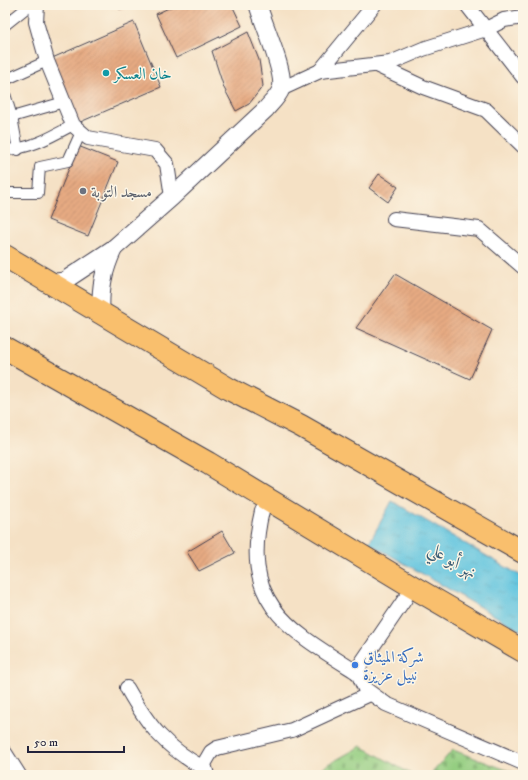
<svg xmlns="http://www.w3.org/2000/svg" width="528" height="780" font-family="'IM FELL DW Pica',Amiri,serif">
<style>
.cemetery{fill:url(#cemetery-stones);stroke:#5b785e}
.water{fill:url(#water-ripples);stroke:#42738d}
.building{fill:url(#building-hatch)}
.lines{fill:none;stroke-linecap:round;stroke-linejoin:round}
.pedestrian-casing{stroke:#423f50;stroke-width:12}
.minor-casing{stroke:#423f50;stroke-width:16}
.tertiary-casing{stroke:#423f50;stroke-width:19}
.primary-casing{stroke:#423f50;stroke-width:24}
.pedestrian{stroke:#fff;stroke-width:10}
.minor{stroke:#fff;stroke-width:14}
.tertiary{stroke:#fff;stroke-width:17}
.primary{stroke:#f9bf6d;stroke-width:22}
.culture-dot{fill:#0f9aa8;stroke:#fcf5e5;stroke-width:1.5}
.worship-dot{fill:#6b7280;stroke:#fcf5e5;stroke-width:1.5}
.shop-dot{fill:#3f7fe0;stroke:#fcf5e5;stroke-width:1.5}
.labels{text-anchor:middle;stroke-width:3;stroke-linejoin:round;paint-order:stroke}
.culture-label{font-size:16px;fill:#0d838f;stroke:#fcf5e5;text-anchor:start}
.worship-label{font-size:16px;fill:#5b616d;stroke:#fcf5e5;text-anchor:start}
.shop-label{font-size:16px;fill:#366cbe;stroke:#fcf5e5;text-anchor:start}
.water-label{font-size:17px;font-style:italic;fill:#385b74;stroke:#fcf5e5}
</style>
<defs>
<pattern id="cemetery-stones" width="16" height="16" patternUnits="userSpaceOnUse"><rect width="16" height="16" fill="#94ce81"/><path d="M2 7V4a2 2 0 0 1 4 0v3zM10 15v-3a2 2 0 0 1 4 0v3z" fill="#7fb170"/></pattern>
<pattern id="water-ripples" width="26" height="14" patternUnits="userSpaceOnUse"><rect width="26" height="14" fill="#61c4df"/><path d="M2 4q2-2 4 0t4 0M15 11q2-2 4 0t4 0" fill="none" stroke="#54a8c0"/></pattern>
<pattern id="building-hatch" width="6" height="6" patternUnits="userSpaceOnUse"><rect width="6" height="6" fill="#e6aa82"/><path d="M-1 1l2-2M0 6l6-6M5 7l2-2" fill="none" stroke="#c59271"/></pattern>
</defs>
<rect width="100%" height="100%" fill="#fcf5e5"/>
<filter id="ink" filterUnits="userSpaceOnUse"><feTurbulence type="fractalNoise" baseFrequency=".025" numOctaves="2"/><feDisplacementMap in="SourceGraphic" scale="8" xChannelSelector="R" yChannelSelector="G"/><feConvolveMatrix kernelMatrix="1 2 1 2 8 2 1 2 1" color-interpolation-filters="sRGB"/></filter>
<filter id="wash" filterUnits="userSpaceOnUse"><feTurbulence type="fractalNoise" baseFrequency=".012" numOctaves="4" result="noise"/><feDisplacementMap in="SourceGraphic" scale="16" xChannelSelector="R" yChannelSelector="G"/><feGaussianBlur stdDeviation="0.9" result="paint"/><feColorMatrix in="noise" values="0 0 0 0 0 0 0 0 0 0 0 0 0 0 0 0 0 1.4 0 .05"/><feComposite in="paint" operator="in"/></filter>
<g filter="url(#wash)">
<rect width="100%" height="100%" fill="#f5e1c5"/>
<g class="cemetery">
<polygon points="361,746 413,775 323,775 320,769"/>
<polygon points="453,750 520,775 430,775"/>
</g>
<polygon class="water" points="392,501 523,577 523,632 369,543"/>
<g id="blocks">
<g class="building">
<polygon points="118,5 139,5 139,6 119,9"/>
<polygon points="175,5 232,5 242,26 176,58 156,14"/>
<polygon points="134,22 161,87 78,123 50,59"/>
<polygon points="248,32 259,60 263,86 249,104 236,111 224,88 212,51"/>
<polygon points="78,146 118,162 88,236 48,220"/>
<polygon points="379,174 398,187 388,202 369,188"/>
<polygon points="395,274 492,330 470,379 356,328"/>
<polygon points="222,531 235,553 199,571 187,552"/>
</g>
</g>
</g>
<g filter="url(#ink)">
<use href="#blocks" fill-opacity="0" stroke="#423f50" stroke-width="1"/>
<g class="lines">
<g class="pedestrian-casing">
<g id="pedestrian">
<polyline points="5,25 30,5"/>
<polyline points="5,80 47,61"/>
<polyline points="5,94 12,117 18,150"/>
<polyline points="5,116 12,117 64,102"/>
<path d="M5 150C30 149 51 137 73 125"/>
<polyline points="5,193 38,193 40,167 68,161 81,132"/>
</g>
</g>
<g class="minor-casing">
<g id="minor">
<polyline points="37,5 36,22 47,61 73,125 88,138 155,150 167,164 172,197"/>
<polyline points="467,5 523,77"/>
<polyline points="378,66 423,87 486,110 523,146"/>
<polyline points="320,71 374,5"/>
<polyline points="281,89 320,71 390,63 423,49 486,29 504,20 523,17"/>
<polyline points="394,219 479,229 523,267"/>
<path d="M262 511C240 604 288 629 358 673"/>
<polyline points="405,599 360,665 358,673 365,689 386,704 523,763"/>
<path d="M127 688C149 727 165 747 205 769"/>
<polyline points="5,753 19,775"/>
<polyline points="207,775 204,764 211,752 217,748 292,730 370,694"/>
</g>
</g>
<g class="tertiary-casing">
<g id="tertiary">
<path d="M50 283 64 281 114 248 172 197 266 109C271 103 278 97 281 89 286 73 263 24 258 5"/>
<path d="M101 314C100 288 103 271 114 248"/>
</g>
</g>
<g class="primary-casing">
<g id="primary">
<polyline points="5,256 229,389 301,426 523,552"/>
<polyline points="5,348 208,463 413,587 523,651"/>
</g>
</g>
<use href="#pedestrian" class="pedestrian"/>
<use href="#minor" class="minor"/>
<use href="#tertiary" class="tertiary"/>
<use href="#primary" class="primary"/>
</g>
</g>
<circle class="culture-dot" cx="106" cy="73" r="4"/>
<circle class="worship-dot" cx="83" cy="191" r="4"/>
<circle class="shop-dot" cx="355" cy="665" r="4"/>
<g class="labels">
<g class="culture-label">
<text x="114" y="79">خان العسكر</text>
</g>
<g class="worship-label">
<text x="91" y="197">مسجد التوبة</text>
</g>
<g class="shop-label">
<text x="363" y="662">شركة الميثاق<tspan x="363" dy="18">نبيل عزيزة</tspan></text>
</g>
<g class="water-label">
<text transform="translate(453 560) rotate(31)" y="6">نهر أبو علي</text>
</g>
</g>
<rect width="528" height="780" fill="none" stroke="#fcf5e5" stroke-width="20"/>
<path d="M28 746v6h96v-6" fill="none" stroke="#22223b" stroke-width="2"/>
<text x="34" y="746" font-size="12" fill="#22223b" stroke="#fcf5e5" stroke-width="3" paint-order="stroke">50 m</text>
</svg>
